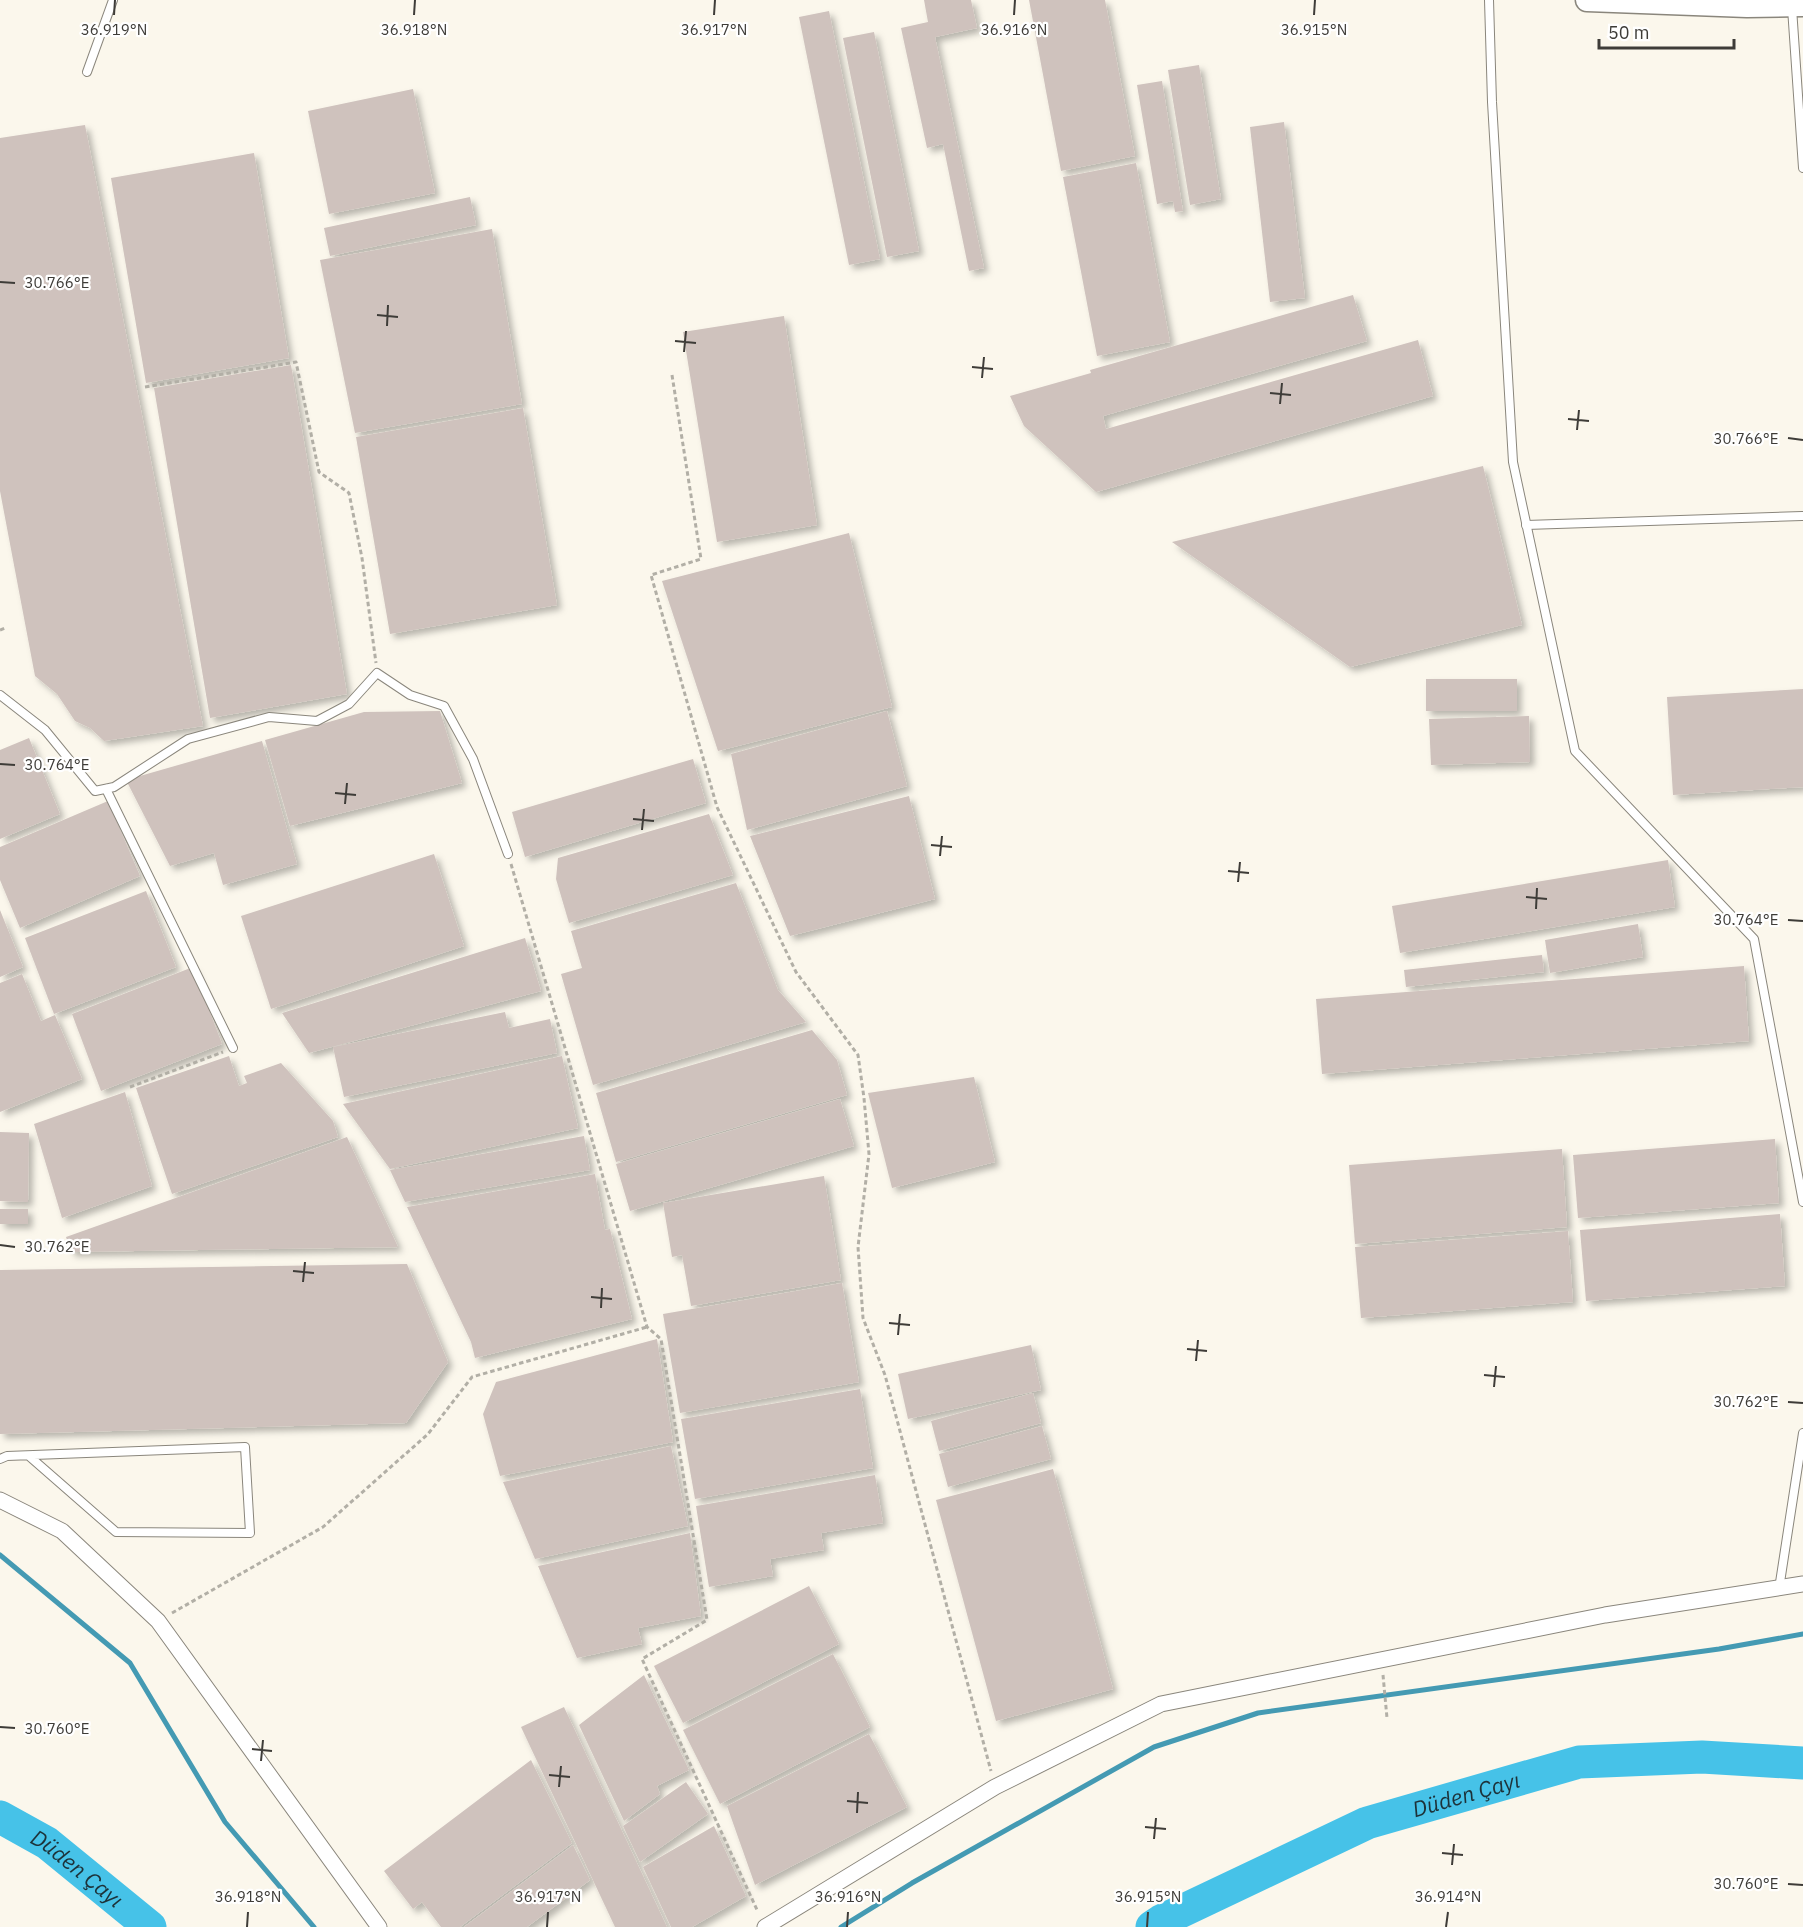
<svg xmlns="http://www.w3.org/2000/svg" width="1803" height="1927" font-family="'IBM Plex Sans',sans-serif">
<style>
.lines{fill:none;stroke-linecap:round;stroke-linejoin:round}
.stream{stroke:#449ab3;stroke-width:5}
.river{stroke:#46c2e8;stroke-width:33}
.building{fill:#cfc2bd;filter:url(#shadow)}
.lane-casing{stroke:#8a867c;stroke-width:10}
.street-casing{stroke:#8a867c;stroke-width:17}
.secondary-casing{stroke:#8a867c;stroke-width:25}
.path{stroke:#b2afa6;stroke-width:3;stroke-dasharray:4.5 3;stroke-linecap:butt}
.lane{stroke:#fff;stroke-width:8}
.street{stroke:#fff;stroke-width:15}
.secondary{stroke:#fff;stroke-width:22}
.ticks{fill:none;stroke:#3e3c38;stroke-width:2}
.labels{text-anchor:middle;stroke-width:4.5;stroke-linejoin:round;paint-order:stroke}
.water-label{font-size:22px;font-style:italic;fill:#1d3239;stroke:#fff}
.ticks-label{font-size:15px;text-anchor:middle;fill:#3e3c38;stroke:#fff;stroke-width:4.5;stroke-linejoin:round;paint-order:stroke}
</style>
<defs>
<filter id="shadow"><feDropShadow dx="4.5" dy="4.5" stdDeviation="3" flood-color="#0004"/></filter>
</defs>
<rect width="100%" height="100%" fill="#fbf7ec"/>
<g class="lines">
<g class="stream">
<polyline points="0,1555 130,1663 225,1822 314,1927"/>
<polyline points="841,1927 912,1883 1154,1747 1258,1713 1719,1649 1803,1634"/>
</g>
<g class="river">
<path id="s1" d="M0 1817 47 1843 150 1927"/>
<path id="s2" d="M1152 1927 1161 1921 1367 1823 1579 1762 1702 1757 1803 1763"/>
</g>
</g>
<g class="building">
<polygon points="924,0 971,0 977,28 935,37 984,268 969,271 943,144 927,148 901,28 928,22"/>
<polygon points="1029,0 1105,0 1135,156 1061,171"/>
<polygon points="829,11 880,259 849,265 799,17"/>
<polygon points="874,32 919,251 887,257 843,38"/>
<polygon points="1199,65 1221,199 1190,205 1168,70"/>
<polygon points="1162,81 1183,211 1175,212 1173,201 1157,204 1137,85"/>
<polygon points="413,89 435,193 329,214 308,111"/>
<polygon points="1284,122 1305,298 1270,302 1250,127"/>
<polygon points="85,125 203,726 104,741 90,728 75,721 57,694 35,676 0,491 0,138"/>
<polygon points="254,153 289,358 146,383 111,178"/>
<polygon points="1136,163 1170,342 1097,356 1063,177"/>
<polygon points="470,197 476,225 330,256 324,228"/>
<polygon points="492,229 522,404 355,433 320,260"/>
<polygon points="1353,295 1367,341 1103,416 1106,429 1418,340 1433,396 1096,492 1024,426 1010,396 1091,373 1090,370"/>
<polygon points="784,316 817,525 717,542 683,332"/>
<polygon points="291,365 347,694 210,718 154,388"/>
<polygon points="523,408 557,605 390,634 356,437"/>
<polygon points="1483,466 1522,625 1350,667 1172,542"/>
<polygon points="849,533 892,707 718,751 662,581"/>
<rect x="1426" y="679" width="91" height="32"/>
<polygon points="1803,689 1803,787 1673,795 1667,697"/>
<polygon points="440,711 462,783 290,826 265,740 364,712"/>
<polygon points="887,711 907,786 747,830 731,754"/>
<polygon points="1529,716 1530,762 1431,765 1429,719"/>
<polygon points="29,738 60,814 0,839 0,750"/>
<polygon points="262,741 297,864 223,885 214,853 170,866 126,780"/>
<polygon points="693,759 706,803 525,857 512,812"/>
<polygon points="909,796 935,899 790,936 750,836"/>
<polygon points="108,801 140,876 20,928 0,880 0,847"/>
<polygon points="709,814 733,875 569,923 556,879 558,858"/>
<polygon points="434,854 464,946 271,1009 241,916"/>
<polygon points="1668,860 1675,907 1400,953 1392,906"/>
<polygon points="736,883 778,990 806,1022 593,1085 561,974 582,968 571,931"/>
<polygon points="146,891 176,967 54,1014 25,938"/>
<polygon points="0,910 23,967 0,977"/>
<polygon points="1638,924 1643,957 1550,973 1545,940"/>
<polygon points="525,938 541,991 309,1053 282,1013"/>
<polygon points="1542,955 1544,972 1406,987 1404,970"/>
<polygon points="1744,966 1749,1041 1322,1074 1316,999"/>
<polygon points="193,967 222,1044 101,1091 72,1014"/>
<polygon points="22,974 41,1021 55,1015 82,1079 0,1112 0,983"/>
<polygon points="505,1012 509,1028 550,1019 557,1053 344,1097 333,1047"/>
<polygon points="812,1030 837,1060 847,1095 616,1162 596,1093"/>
<polygon points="229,1056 239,1086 247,1083 244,1076 281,1063 333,1121 338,1137 172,1194 136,1088"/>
<polygon points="562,1056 578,1128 390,1169 343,1104"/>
<polygon points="974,1077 995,1162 892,1188 868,1093"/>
<polygon points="125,1092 152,1186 62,1218 34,1124"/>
<polygon points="840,1099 854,1146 630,1211 616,1164"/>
<polygon points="0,1132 29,1133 28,1202 0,1201"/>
<polygon points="584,1136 590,1170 405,1202 390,1170"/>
<polygon points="347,1137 398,1247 71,1252 66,1237"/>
<polygon points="1775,1139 1779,1203 1578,1218 1573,1155"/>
<polygon points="1562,1149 1567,1227 1355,1244 1349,1165"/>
<polygon points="595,1174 605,1230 610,1229 632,1319 475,1358 471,1342 407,1207"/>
<polygon points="824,1176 841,1280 691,1306 682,1255 672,1257 663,1203"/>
<rect x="0" y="1209" width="28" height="15"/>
<polygon points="1780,1214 1785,1286 1586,1301 1580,1230"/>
<polygon points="1568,1231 1573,1302 1361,1318 1355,1247"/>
<polygon points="407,1264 448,1362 406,1423 0,1434 0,1270"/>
<polygon points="842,1283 859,1382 680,1413 663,1314"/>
<polygon points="657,1339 673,1442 500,1476 483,1414 496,1382"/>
<polygon points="1031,1345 1041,1390 908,1419 898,1374"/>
<polygon points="860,1389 873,1468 695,1499 681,1419"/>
<polygon points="1033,1393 1041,1423 939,1451 931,1421"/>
<polygon points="1042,1426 1051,1459 948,1487 939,1454"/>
<polygon points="671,1446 688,1526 535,1559 503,1482"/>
<polygon points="1053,1469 1113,1689 996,1721 936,1500"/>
<polygon points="875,1475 883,1523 821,1533 824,1550 770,1559 773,1576 709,1587 696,1506"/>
<polygon points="690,1533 701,1616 638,1628 642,1644 577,1658 538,1566"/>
<polygon points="809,1586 839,1644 683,1723 654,1666"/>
<polygon points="833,1654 870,1727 720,1804 683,1730"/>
<polygon points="644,1675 689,1770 657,1786 660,1794 624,1821 579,1725"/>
<polygon points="564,1707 667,1927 615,1927 521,1727"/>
<polygon points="869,1734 907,1807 755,1885 727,1806"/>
<polygon points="531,1760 572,1843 460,1927 441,1927 422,1902 413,1909 384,1871"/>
<polygon points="686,1782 708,1814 640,1862 623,1826"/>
<polygon points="714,1826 746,1896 692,1927 671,1927 643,1867"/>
<polygon points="573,1845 590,1880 527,1927 464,1927"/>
</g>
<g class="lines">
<g class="lane-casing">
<g id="lane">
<polyline points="1489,0 1492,102 1513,462 1575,751 1754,939 1803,1202"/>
<polyline points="1792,8 1803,168"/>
<polyline points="87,72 113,0"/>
<polyline points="1526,525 1802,516"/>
<polyline points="0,695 45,730 95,791 114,787 188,739 269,717 317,721 349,704 377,673 410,695 444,706 473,759 508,854"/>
<polyline points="106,789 233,1048"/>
<polyline points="0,1459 7,1456 245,1447 250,1533 116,1532 29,1456"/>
<polyline points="1779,1589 1803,1433"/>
</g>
</g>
<g class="street-casing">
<g id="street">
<polyline points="0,1500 62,1531 158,1621 379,1927"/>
<polyline points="765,1927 995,1787 1161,1704 1605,1615 1803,1584"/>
</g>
</g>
<g class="secondary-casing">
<polyline id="secondary" points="1587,0 1747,6 1803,5"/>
</g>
<g class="path">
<polyline points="672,375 701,559 651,575 717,807 796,972 858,1055 864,1098 869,1154 858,1247 863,1318 885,1375 991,1771"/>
<polyline points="145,387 296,362 319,472 349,493 362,558 376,663"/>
<polyline points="0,630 5,628"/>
<polyline points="511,864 647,1327 661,1339 707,1620 642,1659 758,1912"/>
<polyline points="130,1087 223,1052"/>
<polyline points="172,1613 323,1527 428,1434 472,1377 647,1327"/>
<polyline points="1383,1675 1387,1718"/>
</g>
<use href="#lane" class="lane"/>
<use href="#street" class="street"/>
<use href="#secondary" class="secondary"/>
</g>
<path class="ticks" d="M114 15 115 0M414 15 415 0M714 15 715 0M1014 15 1015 0M1314 15 1315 0M0 282 15 283M377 315 398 317M387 326 388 305M675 341 696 343M684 352 686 331M972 367 993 369M982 378 984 357M1270 393 1291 395M1280 404 1282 383M1568 419 1589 421M1577 430 1579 410M1788 438 1803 440M0 764 15 765M335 793 356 795M345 804 347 783M633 819 654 821M642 830 644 809M931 845 952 847M940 856 942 836M1228 871 1249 873M1238 882 1240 862M1526 897 1547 899M1536 909 1537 888M1788 920 1803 921M0 1245 15 1247M293 1271 314 1273M303 1282 305 1262M591 1297 612 1299M601 1308 602 1288M889 1323 910 1325M898 1335 900 1314M1187 1349 1207 1351M1196 1361 1198 1340M1484 1375 1505 1377M1494 1387 1496 1366M1788 1402 1803 1403M0 1727 15 1728M252 1749 272 1751M261 1761 263 1740M549 1775 570 1777M559 1787 561 1766M847 1801 868 1803M857 1813 858 1792M1145 1827 1166 1829M1154 1839 1156 1818M1442 1853 1463 1855M1452 1865 1454 1844M1788 1884 1803 1885M247 1927 248 1912M547 1927 548 1912M847 1927 848 1912M1147 1927 1148 1912M1446 1927 1448 1912"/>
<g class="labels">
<g class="water-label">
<text dy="8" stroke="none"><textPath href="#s2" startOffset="342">Düden Çayı</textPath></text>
<text dy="8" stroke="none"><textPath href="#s1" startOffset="93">Düden Çayı</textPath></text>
</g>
</g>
<g class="ticks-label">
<text x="114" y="35">36.919°N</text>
<text x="414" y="35">36.918°N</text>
<text x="714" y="35">36.917°N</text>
<text x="1014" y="35">36.916°N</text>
<text x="1314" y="35">36.915°N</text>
<text x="57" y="288">30.766°E</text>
<text x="1746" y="444">30.766°E</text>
<text x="57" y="770">30.764°E</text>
<text x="1746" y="925">30.764°E</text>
<text x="57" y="1252">30.762°E</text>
<text x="1746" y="1407">30.762°E</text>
<text x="57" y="1734">30.760°E</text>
<text x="1746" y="1889">30.760°E</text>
<text x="248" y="1902">36.918°N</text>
<text x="548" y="1902">36.917°N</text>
<text x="848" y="1902">36.916°N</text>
<text x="1148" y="1902">36.915°N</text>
<text x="1448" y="1902">36.914°N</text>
</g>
<path d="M1599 39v9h135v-9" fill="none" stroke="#3e3c38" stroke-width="3"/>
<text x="1608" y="39" font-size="18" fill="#3e3c38" stroke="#ffffff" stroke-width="4.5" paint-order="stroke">50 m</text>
</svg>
